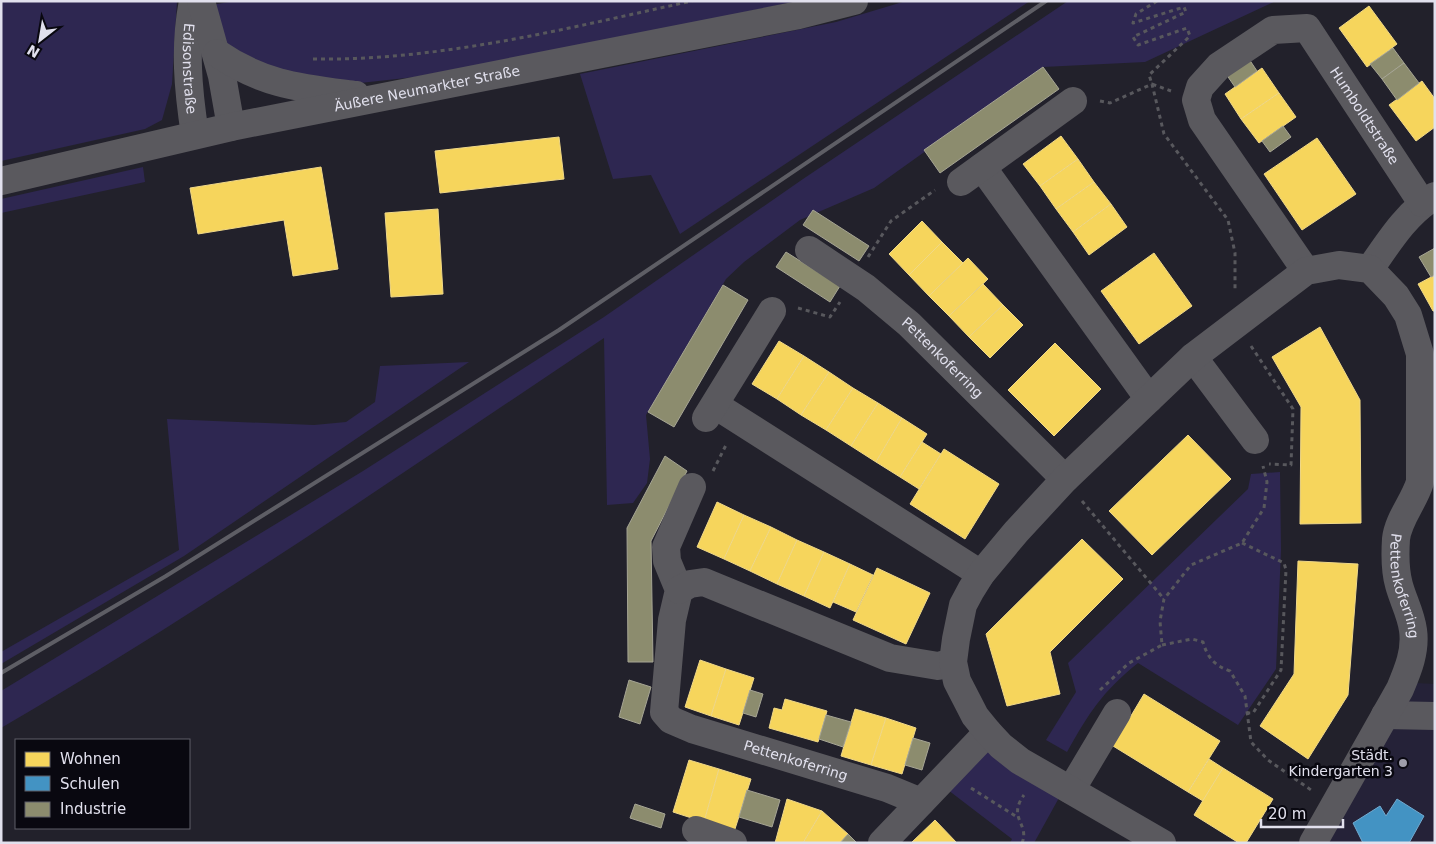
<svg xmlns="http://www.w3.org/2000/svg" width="1436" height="844" font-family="'DejaVu Sans',sans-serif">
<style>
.built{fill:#252238}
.green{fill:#2e2751}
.homes{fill:#f6d55c;stroke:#f0d888}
.schools{fill:#4393c3;stroke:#72aad0}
.industry{fill:#8c8c6e;stroke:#a6a594}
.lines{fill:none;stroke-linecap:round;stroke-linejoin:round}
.path{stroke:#58585d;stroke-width:3;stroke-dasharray:4 4;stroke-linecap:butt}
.minor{stroke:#5a595e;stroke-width:28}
.rail{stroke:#5e5e65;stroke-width:4}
.poi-dot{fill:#9e9da9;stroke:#090810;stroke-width:2}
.labels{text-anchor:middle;stroke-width:5;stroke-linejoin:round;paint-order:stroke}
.street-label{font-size:14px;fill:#e1e0ed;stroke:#090810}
.poi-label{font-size:14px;fill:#e1e0ed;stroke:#090810;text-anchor:end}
</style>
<rect width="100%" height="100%" fill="#22212b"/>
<polygon class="built" points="1417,683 1435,684 1435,843 1325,843"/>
<g class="green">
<polygon points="1,1 177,1 172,84 162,120 145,129 1,161"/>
<polygon points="235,1 797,1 666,29 415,77 360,83 263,69 218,37 211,5"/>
<polygon points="906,1 1030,1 680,234 651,175 613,179 580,74 836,22"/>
<path d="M1068 1H1276L1145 62 1043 67 874 188 800 220 744 262 726 279 646 415 650 459 647 483 633 503 607 505 604 338C405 471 208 608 1 728V691L363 471 604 317 803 179Z"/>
<polygon points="143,167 145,182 1,213 1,199"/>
<polygon points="469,362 184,556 1,664 1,652 179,550 167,419 314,425 346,422 375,402 380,366"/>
<path d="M1280 472 1281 550 1276 669 1238 725 1138 663C1102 692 1089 713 1067 752L1046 740 1076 692 1068 663 1248 489 1251 474Z"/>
<polygon points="989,745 1060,796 1034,843 1010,843 1012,839 948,790"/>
</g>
<g class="homes">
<polygon points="1369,6 1397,44 1367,67 1339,28"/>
<polygon points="1262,68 1279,93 1241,119 1225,94"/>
<polygon points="1422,81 1435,99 1435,127 1416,141 1389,105"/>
<polygon points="1279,93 1296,117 1259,143 1241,119"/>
<polygon points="1061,136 1078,159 1040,186 1023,164"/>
<polygon points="559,137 564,179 440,193 435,151"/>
<polygon points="1317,138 1356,194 1302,230 1264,174"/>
<polygon points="1078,159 1094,182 1056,209 1040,186"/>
<polygon points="321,167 338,269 293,276 284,220 198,234 190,188"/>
<polygon points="1094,182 1111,204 1073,232 1056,209"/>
<polygon points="1111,204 1127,227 1089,255 1073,232"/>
<polygon points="438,209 443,294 391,297 385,213"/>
<polygon points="922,221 942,242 909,275 889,254"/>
<polygon points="942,242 963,263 929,296 909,275"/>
<polygon points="1154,253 1192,306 1139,344 1101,291"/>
<polygon points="968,258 988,279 949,316 929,296"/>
<polygon points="1435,275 1435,311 1433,311 1418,284"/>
<polygon points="983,284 1003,305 969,337 949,316"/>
<polygon points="1003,305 1023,325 990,358 969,337"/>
<polygon points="1320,327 1360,400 1361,523 1300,524 1301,407 1272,357"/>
<polygon points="779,341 804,356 777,399 752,384"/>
<polygon points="1055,343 1101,389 1054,436 1008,390"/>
<polygon points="804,356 829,372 801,415 777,399"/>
<polygon points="829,372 853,388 826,430 801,415"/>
<polygon points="853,388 878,403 851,446 826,430"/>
<polygon points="878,403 902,418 876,462 851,446"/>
<polygon points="902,418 927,434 900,477 876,462"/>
<polygon points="1188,435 1231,479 1152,555 1109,511"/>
<polygon points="922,442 941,454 919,489 900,477"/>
<polygon points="944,449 999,484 965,539 910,504"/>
<polygon points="717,502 744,515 724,559 697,547"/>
<polygon points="744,515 771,527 750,571 724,559"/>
<polygon points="771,527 797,540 777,584 750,571"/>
<polygon points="1082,539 1123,579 1050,652 1060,694 1007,706 986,634"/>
<polygon points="797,540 824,552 804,596 777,584"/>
<polygon points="824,552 850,564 830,608 804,596"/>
<polygon points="1298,561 1358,564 1348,695 1308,759 1260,726 1294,674"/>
<polygon points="850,564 873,575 856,612 833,602"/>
<polygon points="877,568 930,593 906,644 853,620"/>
<polygon points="700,660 726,669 711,716 685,707"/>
<polygon points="726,669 754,678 739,725 711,716"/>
<polygon points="1144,694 1220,741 1188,792 1113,746"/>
<polygon points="785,699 827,711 818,742 769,728 774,708 782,710"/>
<polygon points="855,709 886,718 871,765 841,756"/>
<polygon points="886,718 916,728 902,774 871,765"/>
<polygon points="1209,759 1223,768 1203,801 1188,792"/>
<polygon points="689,760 719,769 704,822 673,812"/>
<polygon points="1223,768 1273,799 1246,843 1239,843 1194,815"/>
<polygon points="719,769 751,779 734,832 704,822"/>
<polygon points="787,799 822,811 803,843 775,843"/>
<polygon points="822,811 848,834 840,843 803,843"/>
<polygon points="935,820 957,843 911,843"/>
</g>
<polygon class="schools" points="1397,799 1424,816 1409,843 1363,843 1353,823 1380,806 1386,816"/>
<g class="industry">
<polygon points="1393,48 1404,63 1382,79 1370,64"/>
<polygon points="1249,59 1257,71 1235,87 1226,74"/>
<polygon points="1404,63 1419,83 1397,100 1382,79"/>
<polygon points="1043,67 1059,89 940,173 924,150"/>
<polygon points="1283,126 1291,137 1270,152 1262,141"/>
<polygon points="813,210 869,246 859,261 803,225"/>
<polygon points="1435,248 1435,275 1431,277 1419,257"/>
<polygon points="786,252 840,286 830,302 776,267"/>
<polygon points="723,285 748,300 674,427 648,412"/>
<polygon points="665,456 687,471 651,541 653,662 628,662 627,528"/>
<polygon points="629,680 651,687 640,724 619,717"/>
<polygon points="750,690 763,694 756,717 743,713"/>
<polygon points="826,715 851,722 843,747 819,739"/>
<polygon points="913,738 930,743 922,770 905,765"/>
<polygon points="747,790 780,800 772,827 739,817"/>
<polygon points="635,804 665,814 661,828 630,818"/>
<polygon points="848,834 857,843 840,843"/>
</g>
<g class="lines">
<g class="path">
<polyline points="1157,1 1136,14 1133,23 1184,7 1186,12 1133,37 1138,45 1187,28 1190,36 1149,75 1152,84 1171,91"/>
<path d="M313 59C441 61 568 28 692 1"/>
<polyline points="1100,101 1110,103 1152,84 1164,134 1228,220 1235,253 1235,291"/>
<polyline points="868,257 891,221 935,190"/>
<polyline points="798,308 830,317 840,302"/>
<polyline points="1251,346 1293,409 1291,465 1269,464"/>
<polyline points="713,471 726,445"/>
<polyline points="1082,501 1164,599"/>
<polyline points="1242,543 1284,563 1286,570 1281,670 1253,713 1247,713"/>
<path d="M1162 645 1192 639 1203 642C1207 657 1215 666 1230 671L1245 696 1251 742 1268 760 1311 790"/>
<polyline points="1100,690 1129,663 1162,645 1160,621 1164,599 1191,565 1242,543 1264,508 1267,482 1263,466"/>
<polyline points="971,788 1017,817"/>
<path d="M1022 843C1030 824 1007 818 1024 795"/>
</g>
<g class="minor">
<path id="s1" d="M193 1C184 47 188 89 195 135"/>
<polyline points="201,1 222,76 231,127"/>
<path d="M217 53C263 85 302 88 356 95"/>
<polyline points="982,167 1149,399"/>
<path id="s2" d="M1 181 231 127 799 15 854 1"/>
<polyline points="961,182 1073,101"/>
<path id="s3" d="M809 250 866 288 909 324 1065 479"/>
<path d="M1370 269C1388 243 1407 212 1435 196"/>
<path id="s4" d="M1306 271 1202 120 1196 100 1200 87 1219 66 1273 30 1307 28 1422 203"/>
<polyline points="1193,357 1255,440"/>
<polyline points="715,405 981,574"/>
<polyline points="706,418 772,311"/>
<path id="s5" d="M692 487 666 547 667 561 679 590 672 620 664 712 671 720 692 729 887 788 921 802"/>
<polyline points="679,590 690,584 704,582 890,658 938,666 953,662"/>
<polyline points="1385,715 1435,716"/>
<polyline points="1071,790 1117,713"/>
<polyline points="696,830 733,843"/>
<polyline points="882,843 988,732"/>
<path id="s6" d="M1162 843 1020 761 1001 746 988 732 975 716 957 681 953 662 956 639 963 605 971 590 981 574 1016 532 1065 479 1193 357 1306 271 1339 265 1370 269 1396 296 1408 315 1420 354V482C1414 502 1398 519 1396 539 1395 554 1395 571 1399 585 1403 600 1411 614 1413 630 1416 651 1408 670 1400 689L1313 843"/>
</g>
<polyline class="rail" points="1,673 166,576 559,330 1046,1"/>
</g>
<circle class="poi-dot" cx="1403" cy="763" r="5"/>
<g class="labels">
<g class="street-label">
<text dy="5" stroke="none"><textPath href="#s1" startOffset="68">Edisonstraße</textPath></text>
<text dy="5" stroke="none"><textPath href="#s2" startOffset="436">Äußere Neumarkter Straße</textPath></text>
<text dy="5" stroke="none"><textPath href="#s4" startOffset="450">Humboldtstraße</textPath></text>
<text dy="5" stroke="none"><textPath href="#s3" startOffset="172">Pettenkoferring</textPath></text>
<text dy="5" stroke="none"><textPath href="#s6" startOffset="1230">Pettenkoferring</textPath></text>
<text dy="5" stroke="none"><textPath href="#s5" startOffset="376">Pettenkoferring</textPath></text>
</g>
<g class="poi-label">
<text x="1393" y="760">Städt.<tspan x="1393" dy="16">Kindergarten 3</tspan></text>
</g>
</g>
<rect width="1436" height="844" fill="none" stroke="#e1e0ed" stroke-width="5"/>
<rect x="15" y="739" width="175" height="90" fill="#090810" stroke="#5f5e68"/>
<rect x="25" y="752" width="25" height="15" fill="#f6d55c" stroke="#5f5e68"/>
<text x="60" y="764" font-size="15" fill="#e1e0ed">Wohnen</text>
<rect x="25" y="776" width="25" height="15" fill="#4393c3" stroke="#5f5e68"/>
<text x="60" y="789" font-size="15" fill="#e1e0ed">Schulen</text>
<rect x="25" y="802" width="25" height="15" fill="#8c8c6e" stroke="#5f5e68"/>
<text x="60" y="814" font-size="15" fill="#e1e0ed">Industrie</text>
<g transform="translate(40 40) rotate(211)" stroke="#090810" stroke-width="4" paint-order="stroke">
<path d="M0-4L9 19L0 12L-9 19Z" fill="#e1e0ed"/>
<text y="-8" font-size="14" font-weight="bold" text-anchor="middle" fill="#e1e0ed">N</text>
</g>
<path d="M1261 819v8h82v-8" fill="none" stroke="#e1e0ed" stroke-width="2.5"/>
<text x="1268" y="819" font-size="15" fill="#e1e0ed" stroke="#090810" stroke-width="4" paint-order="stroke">20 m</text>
</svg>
